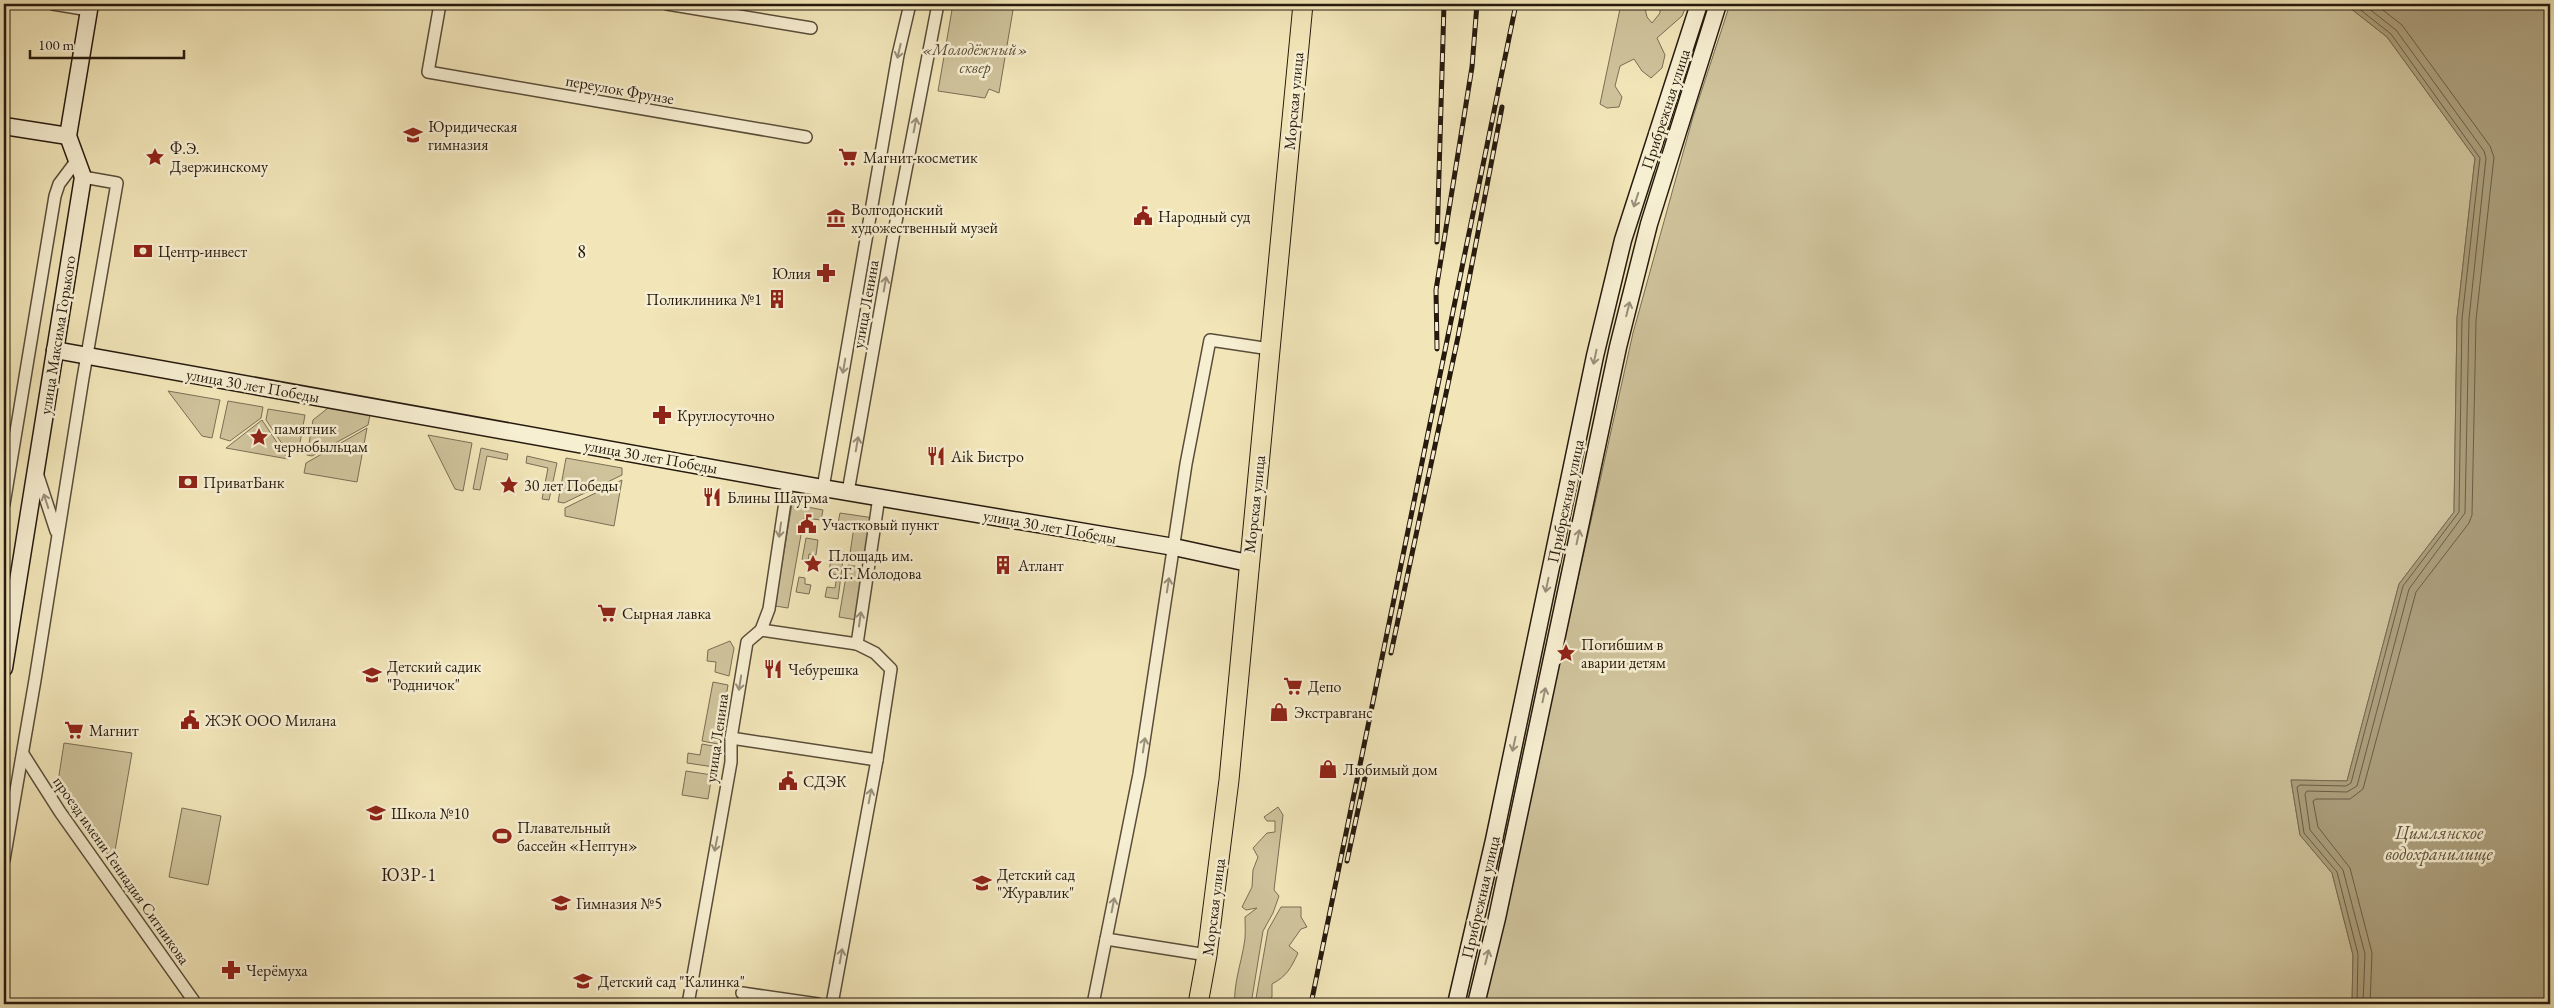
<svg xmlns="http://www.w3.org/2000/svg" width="2554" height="1008" font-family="'EB Garamond',serif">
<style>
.green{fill:#cfc39c;stroke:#7a6e55}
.water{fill:#ada17f;stroke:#776b52}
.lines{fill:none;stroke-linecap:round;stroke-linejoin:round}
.shore{stroke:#6a5e46;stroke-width:1}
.street-casing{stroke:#594d39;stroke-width:14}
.secondary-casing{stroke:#261a0e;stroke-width:19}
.primary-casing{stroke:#261a0e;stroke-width:21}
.street{stroke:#f7efd2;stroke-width:11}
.secondary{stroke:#f7efd2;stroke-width:16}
.primary{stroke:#f2e6b9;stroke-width:19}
.rail-casing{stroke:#261a0e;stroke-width:5}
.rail{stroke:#f7efd2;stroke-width:3;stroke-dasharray:9;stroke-linecap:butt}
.oneway{stroke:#998f7a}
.labels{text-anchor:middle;stroke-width:5;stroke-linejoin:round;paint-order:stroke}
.park-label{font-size:16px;font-style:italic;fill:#594d39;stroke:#f7efd2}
.street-label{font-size:16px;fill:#261a0e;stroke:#f7efd2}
.poi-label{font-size:16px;fill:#261a0e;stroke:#f7efd2;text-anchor:start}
.neighbourhood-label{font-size:18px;letter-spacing:1px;fill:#261a0e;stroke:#f7efd2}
.water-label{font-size:18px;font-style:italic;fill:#5c503b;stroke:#f7efd2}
</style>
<rect width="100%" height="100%" fill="#f2e6b9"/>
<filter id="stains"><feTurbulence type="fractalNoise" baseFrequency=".004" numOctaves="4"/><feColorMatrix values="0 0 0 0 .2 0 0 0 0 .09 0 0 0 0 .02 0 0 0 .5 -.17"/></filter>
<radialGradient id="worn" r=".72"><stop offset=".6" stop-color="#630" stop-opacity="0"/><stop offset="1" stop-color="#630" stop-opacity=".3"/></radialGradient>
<g class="green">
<polygon points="953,4 1014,4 999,93 989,89 985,98 938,91"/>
<polygon points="1621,4 1644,4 1647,17 1652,23 1660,13 1660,4 1687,4 1682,16 1657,38 1665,55 1662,68 1651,78 1642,71 1634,59 1620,66 1615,86 1622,97 1619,107 1607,108 1600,104"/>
<polygon points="1730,4 2345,4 2387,37 2475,158 2457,318 2454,512 2399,584 2347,781 2291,780 2300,835 2332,873 2353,955 2352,1004 1483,1004 1633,333 1693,117"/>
<polygon points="168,391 220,400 212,438 202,436"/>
<polygon points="228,401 263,407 261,418 230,441 220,438"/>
<polygon points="328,408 370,415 368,425 312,456 307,455 313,420"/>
<polygon points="268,409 305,415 298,454 287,451 266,420"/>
<polygon points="262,420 288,459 226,448"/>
<polygon points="367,428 357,482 304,473 306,463"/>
<polygon points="428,435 472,443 463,491 455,489"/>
<polygon points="481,448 508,454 507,460 487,456 480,490 473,489"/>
<polygon points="527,456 557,463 549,500 542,499 548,468 526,463"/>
<polygon points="566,458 622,468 622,475 564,503 558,502"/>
<polygon points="622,480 614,526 565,516 565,508"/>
<polygon points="792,504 823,510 821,520 804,518 788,608 775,606"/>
<polygon points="840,513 874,518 866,563 849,560 854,527 838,523"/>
<polygon points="806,538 818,540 816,555 809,554 808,561 802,560"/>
<polygon points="839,552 844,552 838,599 825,597 827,587 835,588 837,575 829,573 831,558 838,559"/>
<polygon points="848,565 866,568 857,620 839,617"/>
<polygon points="799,577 805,578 805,584 811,585 809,594 796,592"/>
<polygon points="730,641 734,648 729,676 715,672 716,662 707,661 708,650"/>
<polygon points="713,682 728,685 718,744 702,741"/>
<polygon points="64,743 132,753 113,862 58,782"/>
<polygon points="702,744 718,747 714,767 687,763 688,753 700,755"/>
<polygon points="686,771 712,775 708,799 682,795"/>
<path d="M1278 807 1283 815 1274 890 1279 896 1273 913 1263 931 1251 1004H1235C1233 987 1241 963 1244 945 1246 937 1245 926 1245 917L1257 908 1246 910 1242 907 1252 887 1253 870 1258 857 1253 848 1267 833 1275 832V821H1267L1264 817Z"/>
<polygon points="182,808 221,816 208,885 169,877"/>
<path d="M1281 907H1301V917L1307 927 1301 929 1289 946 1298 953C1291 968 1287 976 1272 984V997L1263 1004H1255L1268 930Z"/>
</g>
<polygon class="water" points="2345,4 2550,4 2550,1004 2352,1004 2353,955 2332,873 2300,835 2291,780 2347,781 2399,584 2454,512 2457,318 2475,158 2387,37"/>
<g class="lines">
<g class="shore">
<polyline points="2353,4 2391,34 2480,158 2462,319 2459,512 2403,586 2351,783 2346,786 2300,785 2297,787 2304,833 2337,872 2358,954 2357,1004"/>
<polyline points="2363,1004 2365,954 2343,870 2310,830 2305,794 2307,791 2347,792 2357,786 2409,589 2465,513 2469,319 2486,158 2484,151 2396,30 2363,4"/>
<polyline points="2370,1004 2372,953 2350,868 2318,827 2313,801 2316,799 2350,799 2363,789 2416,592 2469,523 2472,515 2476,320 2494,157 2490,146 2402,25 2375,4"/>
</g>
<g class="street-casing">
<g id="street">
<polyline points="53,4 89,10"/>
<polyline points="440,4 428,72 806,137"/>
<polyline points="667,4 811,28"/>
<polyline points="37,473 56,531"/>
<polyline points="823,488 898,55 910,4"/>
<polyline points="848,492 894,232 938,4"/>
<polyline points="4,504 55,196 59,184 77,160"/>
<polyline points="761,630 857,644"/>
<polyline points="731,738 877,760"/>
<polyline points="23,754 60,812 196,1004"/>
<polyline points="4,860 35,680 83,378 117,183 83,177"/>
<polyline points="1106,939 1207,955"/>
<polyline points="742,993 818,1004"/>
<polyline points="688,1004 731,762 731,738 747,642 761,630 769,609 788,482"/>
<polyline points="832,1004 877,760 891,669 875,653 857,644 879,497"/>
<polyline points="1093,1004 1139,774 1186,464 1210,340 1270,349"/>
</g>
</g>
<g class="secondary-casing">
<g id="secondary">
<polyline points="4,126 68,136"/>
<polyline points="55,350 823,488 1174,547 1248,563"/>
<polyline points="4,668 83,177 68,136 90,4"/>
<polyline points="1456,1004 1494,840 1595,356 1623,240 1699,4"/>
<polyline points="1476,1004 1497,918 1618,347 1649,224 1718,4"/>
</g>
</g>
<g class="primary-casing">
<polyline id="primary" points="1198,1004 1207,955 1229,780 1303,4"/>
</g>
<use href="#street" class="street"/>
<use href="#secondary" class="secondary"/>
<use href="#primary" class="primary"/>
<g class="rail-casing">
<g id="rail">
<polyline points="1437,242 1444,4"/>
<polyline points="1437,349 1436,290 1472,67 1477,4"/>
<polyline points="1391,653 1458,337 1502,107"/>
<polyline points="1347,861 1366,773"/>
<polyline points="1311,1004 1516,4"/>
</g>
</g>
<use href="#rail" class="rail"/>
</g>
<defs><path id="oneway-shaft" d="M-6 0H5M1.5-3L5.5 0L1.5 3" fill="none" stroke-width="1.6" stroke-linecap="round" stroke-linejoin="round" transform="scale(1.25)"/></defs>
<g class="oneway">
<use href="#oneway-shaft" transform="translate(899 51) rotate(103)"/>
<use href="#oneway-shaft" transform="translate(915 125) rotate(-79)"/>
<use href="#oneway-shaft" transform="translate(1636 200) rotate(108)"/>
<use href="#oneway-shaft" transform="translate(885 284) rotate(-80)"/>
<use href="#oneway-shaft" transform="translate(1628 309) rotate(-76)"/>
<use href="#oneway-shaft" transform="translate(1595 357) rotate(102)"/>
<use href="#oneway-shaft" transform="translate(844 366) rotate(100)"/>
<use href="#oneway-shaft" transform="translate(857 444) rotate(-80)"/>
<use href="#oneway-shaft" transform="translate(46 501) rotate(-108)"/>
<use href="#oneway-shaft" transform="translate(780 530) rotate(98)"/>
<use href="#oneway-shaft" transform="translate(1578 537) rotate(-78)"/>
<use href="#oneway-shaft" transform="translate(1168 585) rotate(-81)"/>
<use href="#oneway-shaft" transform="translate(1547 585) rotate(102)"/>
<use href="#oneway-shaft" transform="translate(860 619) rotate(-82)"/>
<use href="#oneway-shaft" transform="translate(740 683) rotate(99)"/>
<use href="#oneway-shaft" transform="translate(1544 695) rotate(-78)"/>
<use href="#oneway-shaft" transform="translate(1514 744) rotate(102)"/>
<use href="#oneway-shaft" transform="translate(1144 745) rotate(-81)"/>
<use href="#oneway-shaft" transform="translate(870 796) rotate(-79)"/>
<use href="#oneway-shaft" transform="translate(716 844) rotate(101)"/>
<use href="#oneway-shaft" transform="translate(1113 905) rotate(-79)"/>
<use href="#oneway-shaft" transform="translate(841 956) rotate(-80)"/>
<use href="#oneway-shaft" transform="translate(1487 957) rotate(-76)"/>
</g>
<defs>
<g id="school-bare" transform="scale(1.5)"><path d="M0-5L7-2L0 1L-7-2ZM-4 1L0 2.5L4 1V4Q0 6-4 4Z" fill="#8f2418" stroke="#f7efd2" stroke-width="2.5" paint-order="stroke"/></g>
<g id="sight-bare" transform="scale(1.5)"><path d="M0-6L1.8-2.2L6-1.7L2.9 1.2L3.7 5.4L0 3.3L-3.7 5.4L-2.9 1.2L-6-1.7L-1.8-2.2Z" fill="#8f2418" stroke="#f7efd2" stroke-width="2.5" paint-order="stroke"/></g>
<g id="supermarket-bare" transform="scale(1.5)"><path d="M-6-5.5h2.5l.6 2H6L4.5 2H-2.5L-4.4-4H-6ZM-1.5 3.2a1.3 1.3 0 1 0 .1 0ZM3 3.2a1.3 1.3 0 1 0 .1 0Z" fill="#8f2418" stroke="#f7efd2" stroke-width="2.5" paint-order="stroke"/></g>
<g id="civic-bare" transform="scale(1.5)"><path d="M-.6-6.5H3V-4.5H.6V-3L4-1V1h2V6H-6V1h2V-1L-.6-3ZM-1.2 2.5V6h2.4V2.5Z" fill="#8f2418" stroke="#f7efd2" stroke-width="2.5" paint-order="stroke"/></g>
<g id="museum-bare" transform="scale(1.5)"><path d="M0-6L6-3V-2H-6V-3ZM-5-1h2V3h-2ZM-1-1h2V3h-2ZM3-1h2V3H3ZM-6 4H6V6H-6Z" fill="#8f2418" stroke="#f7efd2" stroke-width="2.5" paint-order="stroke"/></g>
<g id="bank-bare" transform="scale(1.5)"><path d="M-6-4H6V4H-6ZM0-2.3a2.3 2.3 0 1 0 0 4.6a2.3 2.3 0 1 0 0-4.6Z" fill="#8f2418" stroke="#f7efd2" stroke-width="2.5" paint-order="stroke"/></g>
<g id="pharmacy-bare" transform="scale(1.5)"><path d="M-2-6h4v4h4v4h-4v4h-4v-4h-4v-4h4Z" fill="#8f2418" stroke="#f7efd2" stroke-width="2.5" paint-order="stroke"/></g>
<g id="building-bare" transform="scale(1.5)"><path d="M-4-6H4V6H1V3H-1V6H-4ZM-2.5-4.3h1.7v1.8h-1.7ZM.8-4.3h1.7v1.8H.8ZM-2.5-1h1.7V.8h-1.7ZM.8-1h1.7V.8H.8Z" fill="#8f2418" stroke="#f7efd2" stroke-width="2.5" paint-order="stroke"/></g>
<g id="restaurant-bare" transform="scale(1.5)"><path d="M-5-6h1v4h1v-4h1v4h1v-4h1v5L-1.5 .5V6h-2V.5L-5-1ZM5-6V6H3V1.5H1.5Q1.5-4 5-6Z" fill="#8f2418" stroke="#f7efd2" stroke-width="2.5" paint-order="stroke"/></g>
<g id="shop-bare" transform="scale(1.5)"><path d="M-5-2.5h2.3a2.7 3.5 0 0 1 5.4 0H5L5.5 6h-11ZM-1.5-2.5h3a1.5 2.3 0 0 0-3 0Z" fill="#8f2418" stroke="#f7efd2" stroke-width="2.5" paint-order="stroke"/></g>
<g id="stadium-bare" transform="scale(1.5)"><path d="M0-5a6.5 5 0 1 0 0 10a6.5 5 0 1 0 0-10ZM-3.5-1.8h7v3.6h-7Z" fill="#8f2418" stroke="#f7efd2" stroke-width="2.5" paint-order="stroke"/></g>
</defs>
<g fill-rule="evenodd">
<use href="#school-bare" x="413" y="135"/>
<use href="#sight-bare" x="155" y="157"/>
<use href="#supermarket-bare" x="848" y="157"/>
<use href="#civic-bare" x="1143" y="216"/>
<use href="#museum-bare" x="836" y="218"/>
<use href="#bank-bare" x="143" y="251"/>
<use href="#pharmacy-bare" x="826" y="273"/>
<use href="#building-bare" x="777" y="299"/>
<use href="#pharmacy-bare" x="662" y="415"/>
<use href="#sight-bare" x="259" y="437"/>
<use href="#restaurant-bare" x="936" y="456"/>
<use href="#bank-bare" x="188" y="482"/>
<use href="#sight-bare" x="509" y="485"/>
<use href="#restaurant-bare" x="712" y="497"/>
<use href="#civic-bare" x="807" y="524"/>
<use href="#sight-bare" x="813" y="564"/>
<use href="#building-bare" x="1003" y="565"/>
<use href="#supermarket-bare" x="607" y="613"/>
<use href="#sight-bare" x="1566" y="653"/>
<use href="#restaurant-bare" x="773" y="669"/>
<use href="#school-bare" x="372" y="675"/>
<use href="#supermarket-bare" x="1293" y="686"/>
<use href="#shop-bare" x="1279" y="712"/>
<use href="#civic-bare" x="190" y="720"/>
<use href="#supermarket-bare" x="74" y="730"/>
<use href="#shop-bare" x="1328" y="769"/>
<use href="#civic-bare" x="788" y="781"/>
<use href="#school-bare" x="376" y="813"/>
<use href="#stadium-bare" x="502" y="836"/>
<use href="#school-bare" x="982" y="883"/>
<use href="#school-bare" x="561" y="903"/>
<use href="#pharmacy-bare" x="231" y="970"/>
<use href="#school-bare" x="583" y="981"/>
</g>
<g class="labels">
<g class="park-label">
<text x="975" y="55">«Молодёжный»<tspan x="975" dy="18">сквер</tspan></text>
</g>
<g class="street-label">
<text transform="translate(620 89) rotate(10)" y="6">переулок Фрунзе</text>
<text transform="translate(1293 101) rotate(-85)" y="6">Морская улица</text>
<text transform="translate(1665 109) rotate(-72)" y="6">Прибрежная улица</text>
<text transform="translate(865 304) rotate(-80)" y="6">улица Ленина</text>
<text transform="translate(57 335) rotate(-81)" y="6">улица Максима Горького</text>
<text transform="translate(253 385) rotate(10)" y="6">улица 30 лет Победы</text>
<text transform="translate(651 456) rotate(10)" y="6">улица 30 лет Победы</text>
<text transform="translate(1565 501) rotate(-78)" y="6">Прибрежная улица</text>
<text transform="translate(1254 504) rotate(-84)" y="6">Морская улица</text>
<text transform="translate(1050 526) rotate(10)" y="6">улица 30 лет Победы</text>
<text transform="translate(716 738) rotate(-82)" y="6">улица Ленина</text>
<text transform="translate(122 870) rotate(55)" y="6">проезд имени Геннадия Ситникова</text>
<text transform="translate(1480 897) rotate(-77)" y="6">Прибрежная улица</text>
<text transform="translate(1213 907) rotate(-83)" y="6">Морская улица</text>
</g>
<g class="poi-label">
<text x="428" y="132">Юридическая<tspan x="428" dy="18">гимназия</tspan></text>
<text x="170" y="154">Ф.Э.<tspan x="170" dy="18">Дзержинскому</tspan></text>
<text x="863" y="163">Магнит-косметик</text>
<text x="851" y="215">Волгодонский<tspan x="851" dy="18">художественный музей</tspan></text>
<text x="1158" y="222">Народный суд</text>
<text x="158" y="257">Центр-инвест</text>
<text x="811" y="279" text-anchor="end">Юлия</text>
<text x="762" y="305" text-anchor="end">Поликлиника №1</text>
<text x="677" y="421">Круглосуточно</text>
<text x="274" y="434">памятник<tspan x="274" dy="18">чернобыльцам</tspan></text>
<text x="951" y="462">Aik Бистро</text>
<text x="203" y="488">ПриватБанк</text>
<text x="524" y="491">30 лет Победы</text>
<text x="727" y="503">Блины Шаурма</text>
<text x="822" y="530">Участковый пункт</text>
<text x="828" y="561">Площадь им.<tspan x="828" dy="18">С.Г. Молодова</tspan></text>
<text x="1018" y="571">Атлант</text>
<text x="622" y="619">Сырная лавка</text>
<text x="1581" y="650">Погибшим в<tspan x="1581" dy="18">аварии детям</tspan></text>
<text x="387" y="672">Детский садик<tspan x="387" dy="18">"Родничок"</tspan></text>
<text x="788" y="675">Чебурешка</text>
<text x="1308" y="692">Депо</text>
<text x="1294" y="718">Экстравганс</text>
<text x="205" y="726">ЖЭК ООО Милана</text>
<text x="89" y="736">Магнит</text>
<text x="1343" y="775">Любимый дом</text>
<text x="803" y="787">СДЭК</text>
<text x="391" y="819">Школа №10</text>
<text x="517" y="833">Плавательный<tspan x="517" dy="18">бассейн «Нептун»</tspan></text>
<text x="997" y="880">Детский сад<tspan x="997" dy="18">"Журавлик"</tspan></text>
<text x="576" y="909">Гимназия №5</text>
<text x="246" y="976">Черёмуха</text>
<text x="598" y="987">Детский сад "Калинка"</text>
</g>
<g class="neighbourhood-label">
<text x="582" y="258">8</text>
<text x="409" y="881">ЮЗР-1</text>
</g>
<g class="water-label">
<text x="2439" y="839">Цимлянское<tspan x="2439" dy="21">водохранилище</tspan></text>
</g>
</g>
<rect width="2554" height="1008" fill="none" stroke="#f2e6b9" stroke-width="20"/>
<rect x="5" y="5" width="2544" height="998" fill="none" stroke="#261a0e" stroke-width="2.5"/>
<rect x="10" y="10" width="2534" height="988" fill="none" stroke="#261a0e"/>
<path d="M30 50v8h154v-8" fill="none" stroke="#261a0e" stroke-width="2.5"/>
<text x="38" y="50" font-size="15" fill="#261a0e" stroke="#f7efd2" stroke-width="4" paint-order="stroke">100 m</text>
<rect width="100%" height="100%" filter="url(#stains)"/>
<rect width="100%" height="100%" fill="url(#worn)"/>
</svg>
